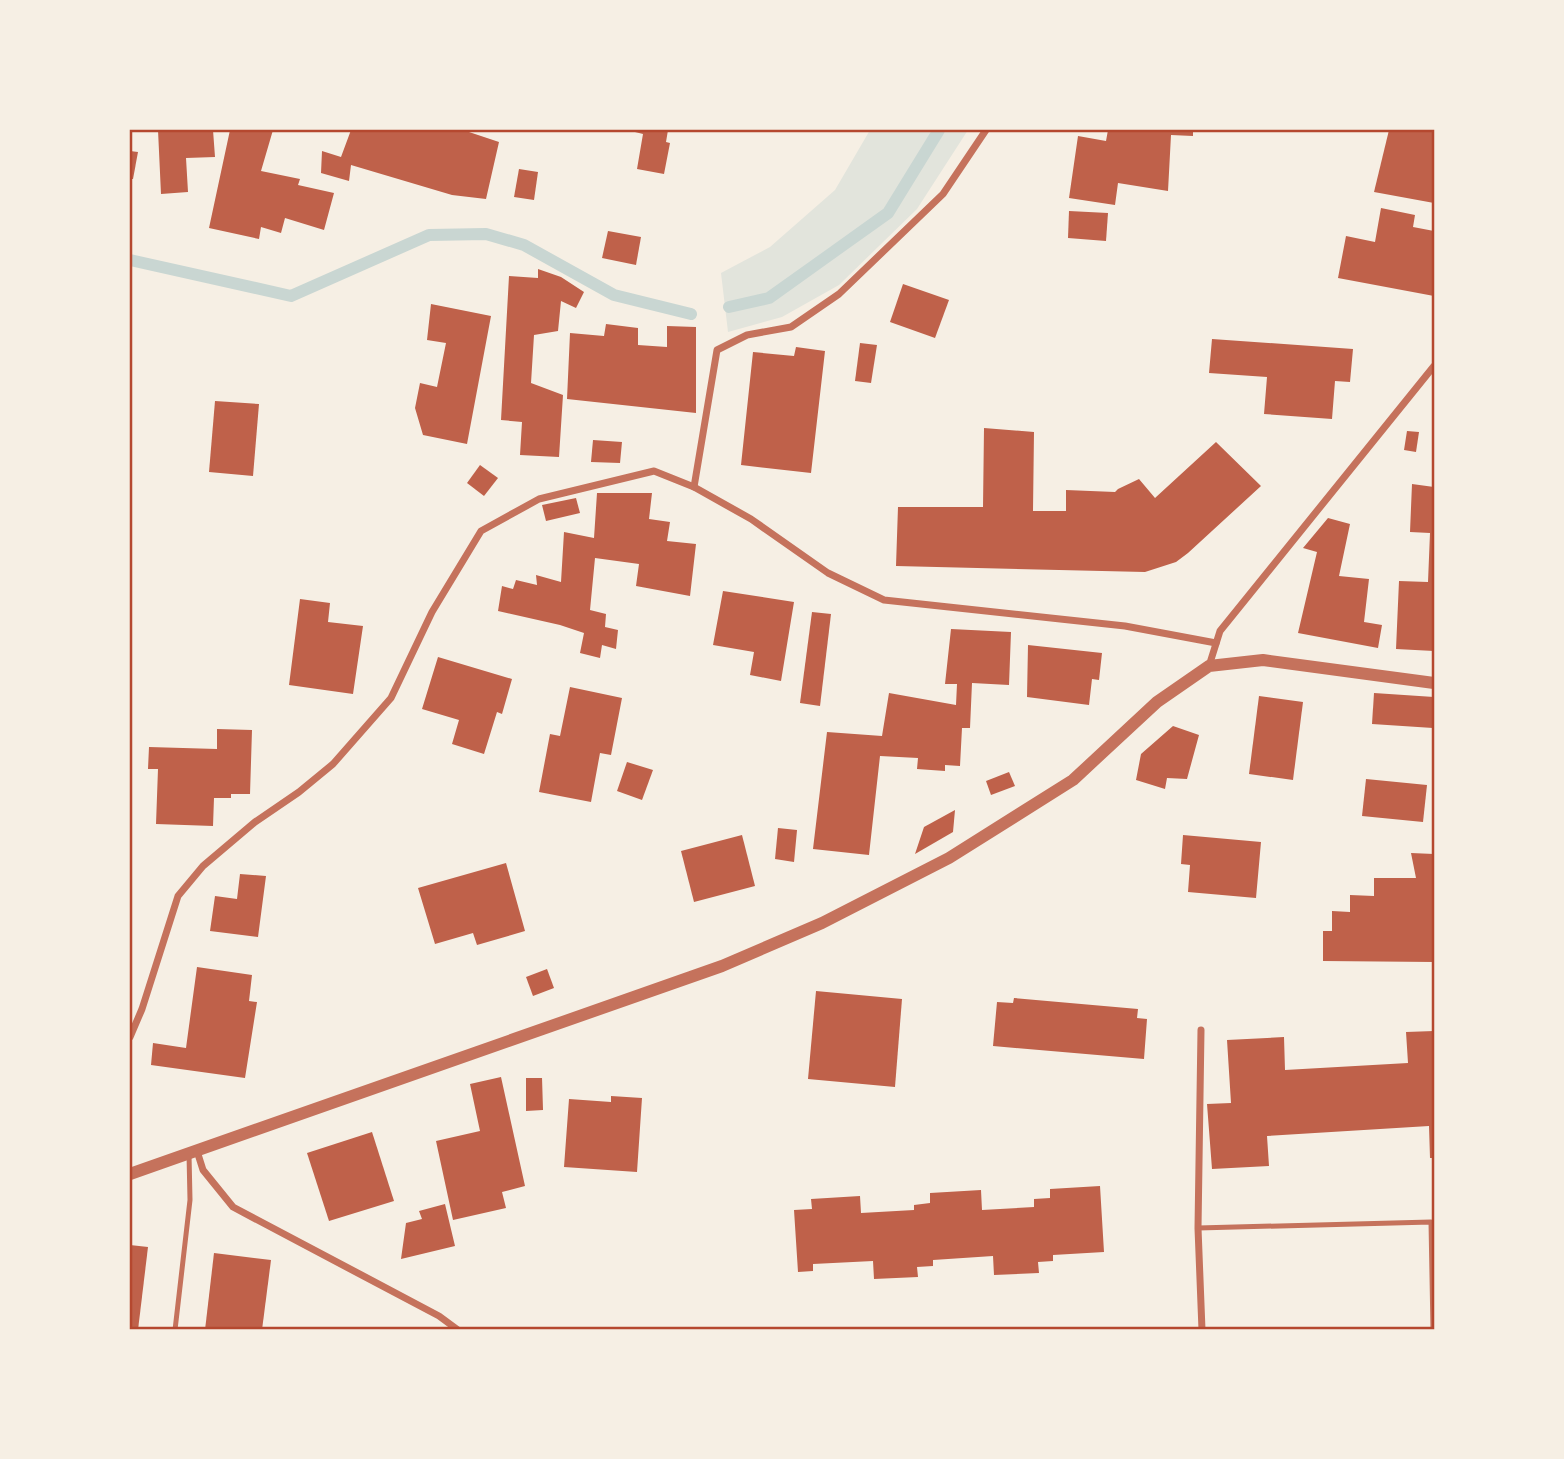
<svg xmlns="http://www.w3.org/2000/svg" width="1564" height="1459" font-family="Cabin,sans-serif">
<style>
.green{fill:#e2e4dc}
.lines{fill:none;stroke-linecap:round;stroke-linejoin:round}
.stream{stroke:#c9d6d2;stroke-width:12}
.building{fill:#bf614a}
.service{stroke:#c5725c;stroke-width:5}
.minor{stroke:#c5725c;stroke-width:7}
.tertiary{stroke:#c5725c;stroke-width:12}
.neatline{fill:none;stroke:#b5482f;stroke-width:2.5}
</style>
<rect width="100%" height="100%" fill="#f6efe4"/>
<polygon class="green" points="870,130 968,130 917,209 839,285 782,317 728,332 721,273 770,247 835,190"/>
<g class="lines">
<g class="stream">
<polyline points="130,260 291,296 429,235 486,234 524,245 614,295 691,314"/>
<polyline points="729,307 769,298 888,213 939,130"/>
</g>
</g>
<g class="building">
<polygon points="158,130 213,130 215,157 186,158 188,192 161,194"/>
<polygon points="230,130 273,130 261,171 300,179 298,185 334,193 324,230 285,218 281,233 261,227 259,239 209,228"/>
<polygon points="351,130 463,130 499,142 486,199 452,195 351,165 349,181 321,173 322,151 341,157"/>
<polygon points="627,130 668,130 666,142 670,143 664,174 637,169 643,134"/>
<polygon points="1108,130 1193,130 1193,136 1171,135 1168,191 1118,183 1115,205 1069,198 1078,136 1106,141"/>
<polygon points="1389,130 1434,130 1434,203 1374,192"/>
<polygon points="130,151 138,152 133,179 130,179"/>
<polygon points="519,169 538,172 534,200 514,197"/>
<polygon points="1381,208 1415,215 1413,227 1434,231 1434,296 1338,278 1346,236 1375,242"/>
<polygon points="1069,211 1108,213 1106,241 1068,238"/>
<polygon points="608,231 641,237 636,265 602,258"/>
<polygon points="538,269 561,277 584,292 576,308 561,301 558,331 534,335 531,383 563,395 559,457 520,455 522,422 501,420 509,276 538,278"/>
<polygon points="903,284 949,300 935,338 890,322"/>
<polygon points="431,304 491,316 467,444 423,435 415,408 420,383 437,387 446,343 427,340"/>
<polygon points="606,324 638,328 638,345 667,347 667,326 696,327 696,413 567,399 570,333 604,336"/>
<polygon points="1212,339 1353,349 1350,382 1335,381 1332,419 1264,414 1267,377 1209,373"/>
<polygon points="860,343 877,345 871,383 855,381"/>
<polygon points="796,347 825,351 811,473 741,465 753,352 794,356"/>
<polygon points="215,401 259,404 253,476 209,472"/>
<polygon points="984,428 1034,432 1033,511 1066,511 1066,490 1115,492 1118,489 1139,479 1155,498 1216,442 1261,486 1188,553 1176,562 1145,572 896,566 898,507 983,507"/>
<polygon points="1407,431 1419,432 1416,452 1404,450"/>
<polygon points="593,440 622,442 620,463 591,462"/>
<polygon points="480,465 498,478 484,496 467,483"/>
<polygon points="1412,484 1434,487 1434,651 1396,649 1399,581 1428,582 1430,533 1410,532"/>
<polygon points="597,493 652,493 649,519 670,522 667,541 696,544 690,596 636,586 639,564 595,558 590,610 606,614 605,627 618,630 616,649 602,645 600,658 580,653 584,633 560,625 498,611 502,586 513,589 516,580 537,585 536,575 561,582 564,532 594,538"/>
<polygon points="576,498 580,513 546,521 542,505"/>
<polygon points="1328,518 1350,524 1339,576 1369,579 1364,622 1382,625 1378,648 1298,633 1317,552 1303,548"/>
<polygon points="723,591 794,602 781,681 750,675 754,652 713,645"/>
<polygon points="300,599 330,603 328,622 363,626 353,694 289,685"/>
<polygon points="812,612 831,614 820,706 800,703"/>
<polygon points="951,629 1011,632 1009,685 972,683 970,728 962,728 960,766 945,765 945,771 917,769 918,758 880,756 869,855 813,849 827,732 882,736 889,693 956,705 957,684 945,684"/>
<polygon points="1028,645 1102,653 1099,680 1092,679 1089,705 1027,697"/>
<polygon points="438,657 512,679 502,714 497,712 484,754 452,744 459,720 422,709"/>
<polygon points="570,687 622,698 611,755 600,753 591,802 539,792 550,734 560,736"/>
<polygon points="1374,693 1434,697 1433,728 1372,724"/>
<polygon points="1259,696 1303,702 1293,780 1249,774"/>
<polygon points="1173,726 1199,735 1187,779 1167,778 1165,789 1136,780 1141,754"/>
<polygon points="217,729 252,730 250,794 231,794 231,798 214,798 213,826 156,824 158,769 148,769 149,747 217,749"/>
<polygon points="627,762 653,770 642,800 617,791"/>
<polygon points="1009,772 1015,786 991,795 986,781"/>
<polygon points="1366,779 1427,785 1423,822 1362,816"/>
<polygon points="955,810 953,832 915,854 924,827"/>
<polygon points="778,828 797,830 794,862 775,859"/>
<polygon points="742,835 755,886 694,902 681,851"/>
<polygon points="1183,835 1261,842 1256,898 1188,892 1190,865 1181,864"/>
<polygon points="1411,853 1434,854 1434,962 1323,961 1323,931 1332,931 1332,911 1350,912 1350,895 1374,896 1374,878 1416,878"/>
<polygon points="506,863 525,931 477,945 473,933 435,944 418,888"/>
<polygon points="240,874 266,876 258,937 210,931 215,896 237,899"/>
<polygon points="197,967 252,975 249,1001 257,1002 245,1078 151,1065 153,1043 186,1048"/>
<polygon points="547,969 554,988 533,996 526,977"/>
<polygon points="816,991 902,999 895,1087 808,1079"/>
<polygon points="1014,998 1138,1009 1137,1018 1147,1019 1144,1059 993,1046 997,1002 1013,1003"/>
<polygon points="1434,1031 1434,1158 1430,1158 1429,1126 1267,1136 1269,1166 1212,1169 1207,1104 1231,1103 1227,1040 1284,1037 1285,1070 1408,1063 1406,1032"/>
<polygon points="501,1077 525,1186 502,1192 506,1208 453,1220 436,1141 480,1131 470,1084"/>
<polygon points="526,1078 542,1078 543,1110 526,1111"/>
<polygon points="611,1096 642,1098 637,1172 564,1167 569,1099 611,1102"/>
<polygon points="372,1132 394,1201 329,1221 307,1153"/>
<polygon points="1100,1186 1104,1252 1053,1255 1053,1261 1038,1262 1039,1273 994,1275 993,1256 933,1260 933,1266 917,1267 918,1277 874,1279 873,1261 813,1264 813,1271 798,1272 794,1210 812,1209 811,1199 860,1196 861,1213 914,1210 914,1205 930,1203 930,1193 981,1190 982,1210 1034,1207 1034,1199 1050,1198 1050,1189"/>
<polygon points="445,1204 455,1246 401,1259 406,1223 422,1219 419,1211"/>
<polygon points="130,1245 148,1247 138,1330 130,1330"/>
<polygon points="214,1253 271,1260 262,1330 205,1330"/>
</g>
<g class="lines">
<g class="service">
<polyline points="1198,1228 1431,1222 1433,1330"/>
<polyline points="175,1330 190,1200 189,1154"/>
</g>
<g class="minor">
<polyline points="694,487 717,350 747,335 791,327 839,294 943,194 986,130"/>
<polyline points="1209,666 1220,631 1434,366"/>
<polyline points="1201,1030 1198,1228 1202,1330"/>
<polyline points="130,1037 142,1009 178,896 203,866 255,822 299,792 333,764 391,698 432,612 481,531 539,499 654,471 694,487 751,519 828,573 884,600 1125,626 1216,643"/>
<polyline points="197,1151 203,1170 233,1207 439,1316 458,1330"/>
</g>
<polyline class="tertiary" points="130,1174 722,966 822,923 949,858 1073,780 1157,702 1209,666 1263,660 1434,683"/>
</g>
<rect width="1564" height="1459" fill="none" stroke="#f6efe4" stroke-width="262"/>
<rect x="131" y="131" width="1302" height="1197" class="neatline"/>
</svg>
